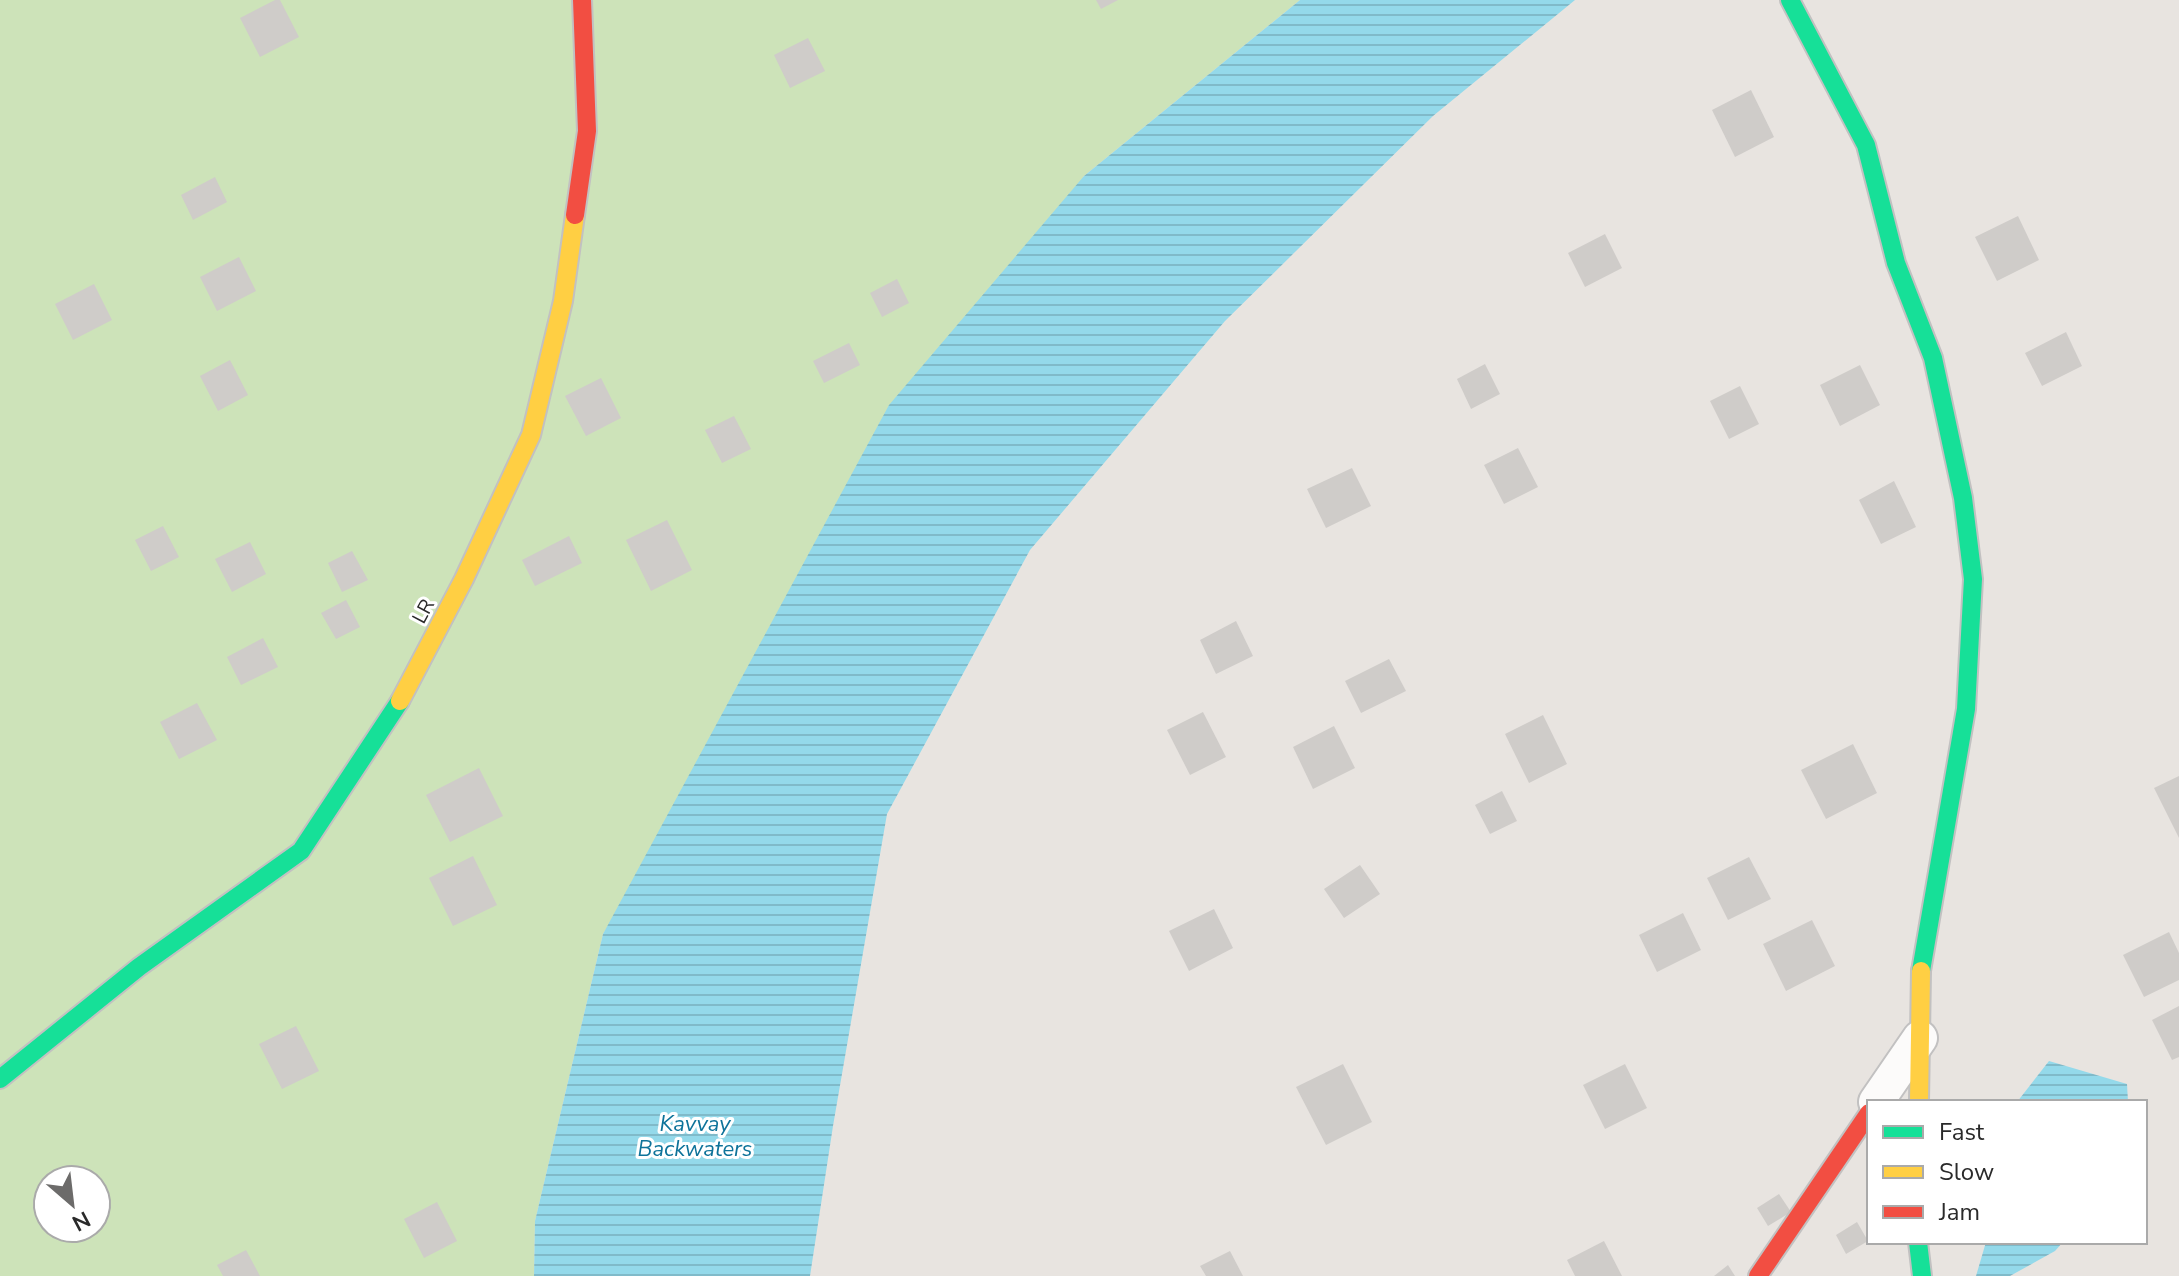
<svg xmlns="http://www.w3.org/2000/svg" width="2179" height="1276" font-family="'Nunito Sans',sans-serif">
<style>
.grass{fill:#cde3b9;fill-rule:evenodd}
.water{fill:url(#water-rules)}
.building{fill:#cfccc9}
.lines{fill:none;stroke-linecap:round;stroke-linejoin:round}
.street-casing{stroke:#c2c1c1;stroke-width:38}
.fast-casing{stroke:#c2c1c1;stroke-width:22}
.slow-casing{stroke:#c2c1c1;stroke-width:22}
.jam-casing{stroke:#c2c1c1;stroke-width:22}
.street{stroke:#fcfbfa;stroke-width:34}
.fast{stroke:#16e098;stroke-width:18}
.slow{stroke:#ffcf43;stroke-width:18}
.jam{stroke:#f24e42;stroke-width:18}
.labels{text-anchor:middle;stroke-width:6;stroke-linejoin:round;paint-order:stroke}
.street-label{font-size:20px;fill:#2a2a2a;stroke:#fff}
.water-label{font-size:22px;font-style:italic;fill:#0e739a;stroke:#fff}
</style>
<defs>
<pattern id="water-rules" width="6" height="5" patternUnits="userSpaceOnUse" patternTransform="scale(2)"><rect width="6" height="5" fill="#94d9ea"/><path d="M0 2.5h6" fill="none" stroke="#80bac9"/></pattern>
</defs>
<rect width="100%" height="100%" fill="#e8e4e0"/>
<path class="grass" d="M0 0H1300L1084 176 603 934 535 1221 534 1276H0ZM48 1180H96V1228H48Z"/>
<g class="water">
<polygon points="1300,0 1575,0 1433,116 1225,321 1030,550 887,814 833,1126 810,1276 534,1276 535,1221 603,934 889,405 1084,176"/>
<polygon points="2049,1061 2127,1084 2128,1102 2017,1102"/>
<polygon points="1986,1242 2063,1242 2055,1251 2010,1276 1976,1276"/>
</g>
<g class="building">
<polygon points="275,0 280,0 299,37 260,57 240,18"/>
<polygon points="1096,0 1118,0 1101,9"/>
<polygon points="808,38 825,71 790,88 774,55"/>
<polygon points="1751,90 1774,137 1735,157 1712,110"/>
<polygon points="215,177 227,202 193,220 181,195"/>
<polygon points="2018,216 2039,260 1997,281 1975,237"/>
<polygon points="1605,234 1622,268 1585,287 1568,253"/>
<polygon points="239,257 256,291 217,311 200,277"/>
<polygon points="897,279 909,303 882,317 870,293"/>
<polygon points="94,284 112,320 73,340 55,304"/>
<polygon points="2066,332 2082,366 2042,386 2025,353"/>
<polygon points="849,343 860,365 824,383 813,361"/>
<polygon points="230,360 248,395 218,411 200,376"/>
<polygon points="1485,364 1500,394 1471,409 1457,379"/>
<polygon points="1860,365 1880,405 1840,426 1820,385"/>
<polygon points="601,378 621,418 586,436 565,396"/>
<polygon points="1740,386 1759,424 1729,439 1710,401"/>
<polygon points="734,416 751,449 722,463 705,430"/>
<polygon points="1518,448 1538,487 1504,504 1484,465"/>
<polygon points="1352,468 1371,506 1326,528 1307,489"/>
<polygon points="1894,481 1916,527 1881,544 1859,500"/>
<polygon points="667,520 692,570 651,591 626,540"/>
<polygon points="163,526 179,557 151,571 135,540"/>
<polygon points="569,536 582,563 535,586 522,560"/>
<polygon points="250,542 266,574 232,592 215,559"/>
<polygon points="352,551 368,580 342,592 328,563"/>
<polygon points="346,600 360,627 336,639 321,613"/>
<polygon points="1236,621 1253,656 1216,674 1200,640"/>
<polygon points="263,638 278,667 241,685 227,657"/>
<polygon points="1389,659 1406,691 1361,713 1345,681"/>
<polygon points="197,703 217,740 179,759 160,722"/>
<polygon points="1203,712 1226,757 1190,775 1167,730"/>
<polygon points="1543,715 1567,764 1529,783 1505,734"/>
<polygon points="1334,726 1355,768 1313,789 1293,747"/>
<polygon points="1853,744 1877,793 1826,819 1801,770"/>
<polygon points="479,768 503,816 450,842 426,795"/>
<polygon points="2179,776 2179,838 2154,788"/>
<polygon points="1502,791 1517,821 1490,834 1475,805"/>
<polygon points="473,856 497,905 453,926 429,878"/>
<polygon points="1749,857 1771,899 1728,920 1707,878"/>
<polygon points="1360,865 1380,894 1344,918 1324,889"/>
<polygon points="1214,909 1233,948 1189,971 1169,931"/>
<polygon points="1683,913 1701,950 1657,972 1639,935"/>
<polygon points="1812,920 1835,966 1786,991 1763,944"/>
<polygon points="2169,932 2179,953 2179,980 2144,997 2123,955"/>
<polygon points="2179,1006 2179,1057 2172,1060 2152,1020"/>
<polygon points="296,1026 319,1071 282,1089 259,1044"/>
<polygon points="1343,1064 1372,1122 1326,1145 1296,1087"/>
<polygon points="1625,1064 1647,1108 1605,1129 1583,1085"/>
<polygon points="1779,1194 1791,1212 1768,1226 1757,1208"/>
<polygon points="437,1202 457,1241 424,1258 404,1219"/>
<polygon points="1857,1222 1868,1241 1846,1254 1836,1235"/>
<polygon points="1604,1241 1622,1276 1575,1276 1567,1260"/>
<polygon points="246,1250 260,1276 223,1276 217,1265"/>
<polygon points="1230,1251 1243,1276 1206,1276 1200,1266"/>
<polygon points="1728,1265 1735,1276 1714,1276"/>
</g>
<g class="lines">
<g class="street-casing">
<polyline id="street" points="1876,1102 1920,1038"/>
</g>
<g class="fast-casing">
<g id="fast">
<polyline points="1790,0 1866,145 1896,263 1933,358 1963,498 1973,579 1966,709 1921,971"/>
<polyline points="0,1079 139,967 301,851 400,701"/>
<polyline points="1918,1242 1922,1276"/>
</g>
</g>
<g class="slow-casing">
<g id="slow">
<polyline points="400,701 464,579 531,435 563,301 575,215"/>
<polyline points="1919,1102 1921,971"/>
</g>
</g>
<g class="jam-casing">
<g id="jam">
<polyline points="575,215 587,131 582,0"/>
<polyline points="1758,1276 1869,1113"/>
</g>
</g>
<use href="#street" class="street"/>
<use href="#fast" class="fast"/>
<use href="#slow" class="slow"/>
<use href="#jam" class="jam"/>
</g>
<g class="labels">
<g class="street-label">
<text transform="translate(423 611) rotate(-62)" y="7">LR</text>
</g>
<g class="water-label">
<text x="695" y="1131">Kavvay<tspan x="695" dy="25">Backwaters</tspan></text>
</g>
</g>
<rect x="1867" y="1100" width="280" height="144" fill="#ffffff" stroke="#aaaaaa" stroke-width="2"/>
<rect x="1883" y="1126" width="40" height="12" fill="#16e098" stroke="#aaaaaa" stroke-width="2"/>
<text x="1939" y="1140" font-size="24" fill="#2a2a2a">Fast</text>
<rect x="1883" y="1166" width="40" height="12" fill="#ffcf43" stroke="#aaaaaa" stroke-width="2"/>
<text x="1939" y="1180" font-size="24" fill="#2a2a2a">Slow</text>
<rect x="1883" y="1206" width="40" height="12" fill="#f24e42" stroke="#aaaaaa" stroke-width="2"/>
<text x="1939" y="1220" font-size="24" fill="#2a2a2a">Jam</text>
<g transform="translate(72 1204) rotate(152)"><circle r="38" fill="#ffffff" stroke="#aaaaaa" stroke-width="2"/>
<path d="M0-6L14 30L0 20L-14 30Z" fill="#6c6b6a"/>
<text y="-12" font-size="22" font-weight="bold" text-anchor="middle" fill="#2a2a2a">N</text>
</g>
</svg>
